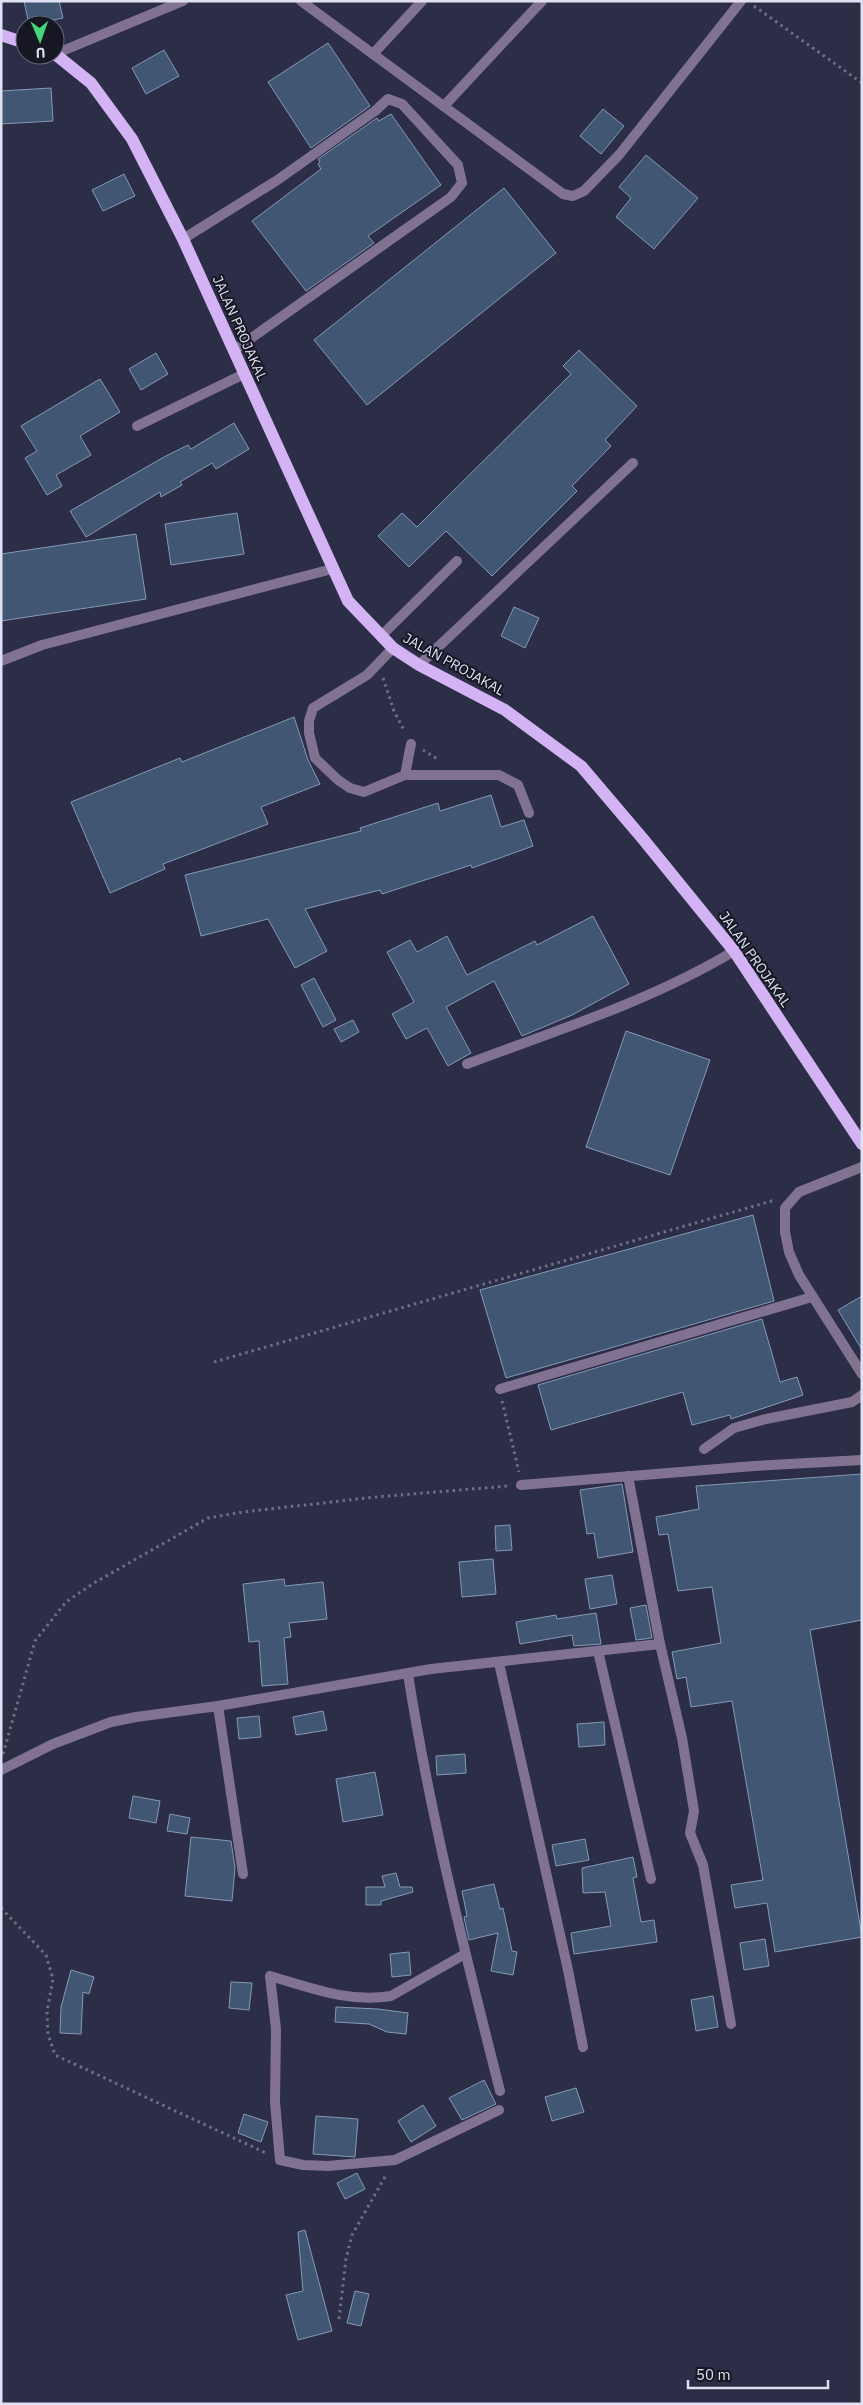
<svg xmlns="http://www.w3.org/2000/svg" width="863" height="2405" font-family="'IBM Plex Sans',sans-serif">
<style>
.building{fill:#415672;stroke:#859ab6}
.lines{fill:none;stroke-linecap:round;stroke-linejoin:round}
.path{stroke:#6e6f86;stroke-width:3;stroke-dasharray:2.5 4;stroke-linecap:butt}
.service{stroke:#827292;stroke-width:10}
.minor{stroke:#827292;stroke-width:10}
.primary{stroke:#d4b3f4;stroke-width:12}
.labels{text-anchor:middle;stroke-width:4;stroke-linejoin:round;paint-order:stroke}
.street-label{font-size:14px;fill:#dfe1f2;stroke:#161723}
</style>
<rect width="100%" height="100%" fill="#2c2d47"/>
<g class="building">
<polygon points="24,1 59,1 63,18 29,25"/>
<polygon points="328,43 370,106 311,148 268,82"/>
<polygon points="164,50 179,76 146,94 132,68"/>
<polygon points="51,88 53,121 1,124 1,91"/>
<polygon points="603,109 624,126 601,154 580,136"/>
<polygon points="391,114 441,185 368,236 374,243 306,291 252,221 321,169 318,164 320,162 318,159 377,118 379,121"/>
<polygon points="646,155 698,198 654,249 616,217 631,198 619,187"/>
<polygon points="124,174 135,196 103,211 92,190"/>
<polygon points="504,188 556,253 367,405 314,340"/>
<polygon points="579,350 637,406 605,440 611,446 572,486 577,491 492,576 446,531 409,567 378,536 402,513 417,527 571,374 563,366"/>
<polygon points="156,353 168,374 141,390 129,369"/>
<polygon points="100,379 120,412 80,436 91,455 56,475 62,486 47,495 25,458 37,451 21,426"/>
<polygon points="234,423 249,449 216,469 212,463 180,482 182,485 161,497 160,492 86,537 70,511 164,457 188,445 191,449"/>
<polygon points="237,513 244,554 171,565 165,524"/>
<polygon points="136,534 146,599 1,621 1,554"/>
<polygon points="514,607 539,618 525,648 501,636"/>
<polygon points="294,717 308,760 320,784 261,807 268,824 163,864 165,869 110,893 71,802 180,758 182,762"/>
<polygon points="491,795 501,827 524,820 533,846 472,868 471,865 382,894 380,890 305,909 327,951 295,968 268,919 201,936 185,875 361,831 360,828 438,803 440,811"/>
<polygon points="593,916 629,984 572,1015 522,1036 494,981 446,1007 471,1053 448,1066 427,1028 406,1039 392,1014 414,1002 387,952 410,940 417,952 447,936 467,975 535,941 537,945"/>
<polygon points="314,978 336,1020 323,1027 301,985"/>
<polygon points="353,1020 359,1032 341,1042 334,1029"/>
<polygon points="626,1031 710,1060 670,1175 586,1147"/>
<polygon points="753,1215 774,1301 506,1378 480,1290"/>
<polygon points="862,1296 862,1350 838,1310"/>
<polygon points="762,1319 780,1382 797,1377 803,1395 731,1419 730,1415 692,1425 683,1392 551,1430 538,1385"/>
<polygon points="862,1474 862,1620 810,1630 862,1937 775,1952 767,1903 735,1908 731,1885 763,1880 732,1701 691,1707 686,1677 677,1679 672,1652 721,1643 712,1587 678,1591 668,1534 659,1535 656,1517 699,1509 696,1486"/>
<polygon points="622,1484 633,1552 598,1558 594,1533 587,1534 580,1490"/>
<polygon points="510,1525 512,1550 496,1551 495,1526"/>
<polygon points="493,1559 496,1594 462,1597 459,1562"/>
<polygon points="612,1575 617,1604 590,1609 585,1579"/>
<polygon points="284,1579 285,1586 323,1582 327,1619 289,1623 291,1637 284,1638 288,1684 262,1686 259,1641 249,1642 243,1584"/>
<polygon points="646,1605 652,1638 636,1640 630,1608"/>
<polygon points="596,1613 601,1644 574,1646 572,1635 520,1644 516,1622 556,1615 557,1619"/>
<polygon points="323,1711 327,1730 296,1735 293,1717"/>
<polygon points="259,1716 261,1737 239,1739 237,1718"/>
<polygon points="604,1722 605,1745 579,1747 577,1724"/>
<polygon points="465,1754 466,1773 437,1775 436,1756"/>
<polygon points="375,1772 383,1815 343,1822 336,1779"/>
<polygon points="133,1796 160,1801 156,1823 129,1818"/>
<polygon points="170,1814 190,1818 187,1834 167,1831"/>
<polygon points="191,1837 231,1841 235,1868 232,1901 185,1896"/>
<polygon points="585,1839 589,1860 556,1866 552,1845"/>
<polygon points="633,1857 637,1877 633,1878 641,1922 654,1920 657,1942 574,1954 571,1933 611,1926 605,1892 583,1893 582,1868"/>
<polygon points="396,1873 400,1887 412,1887 413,1892 381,1901 381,1905 366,1905 366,1887 385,1887 382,1876"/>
<polygon points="494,1884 500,1909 503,1908 512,1951 517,1952 513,1975 491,1971 498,1933 469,1940 464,1917 467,1916 462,1891"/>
<polygon points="765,1939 769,1966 744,1970 740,1943"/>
<polygon points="409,1952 411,1975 392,1977 390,1954"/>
<polygon points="71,1970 94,1977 89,1994 83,1992 81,2034 60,2033 61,2007"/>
<polygon points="231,1982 252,1983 249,2010 229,2008"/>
<polygon points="713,1996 718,2027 696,2031 691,2000"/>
<polygon points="336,2007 378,2009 408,2013 406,2034 387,2032 369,2024 335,2022"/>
<polygon points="484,2080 496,2104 462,2120 449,2098"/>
<polygon points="576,2088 584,2112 552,2121 545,2097"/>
<polygon points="423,2105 436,2126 411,2142 398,2121"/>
<polygon points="244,2114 268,2122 261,2142 238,2133"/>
<polygon points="316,2116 358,2119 355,2157 313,2154"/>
<polygon points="357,2173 365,2189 345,2199 337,2183"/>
<polygon points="305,2230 332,2331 298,2340 286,2295 303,2291 298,2232"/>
<polygon points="355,2291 369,2294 361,2326 347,2323"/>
</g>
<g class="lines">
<g class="path">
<polyline points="754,6 862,83"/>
<polyline points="383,678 394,711 405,732"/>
<polyline points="423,750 439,760"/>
<polyline points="214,1362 775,1200"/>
<polyline points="502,1401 519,1472"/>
<polyline points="3,1754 35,1641 66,1602 94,1583 208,1518 243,1512 376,1497 508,1486"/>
<polyline points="1,1908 46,1955 53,1979 47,2011 48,2034 55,2055 266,2153"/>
<polyline points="339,2319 346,2259 352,2235 386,2175"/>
</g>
<g class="service">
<polyline points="183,239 276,181 375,111 388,99 402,104 458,165 462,183 451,197 233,351"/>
<polyline points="381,636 457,561"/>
<polyline points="393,648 367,675 313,708 309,721 309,733 315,758 338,780 350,788 364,792 405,775 411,744"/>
<polyline points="1,661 42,645 332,569"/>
<polyline points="419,665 633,463"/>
<polyline points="405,775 499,775 518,785 529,813"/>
<path d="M467 1064C557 1030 651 1001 734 951"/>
<polyline points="862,1167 799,1192 785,1208 785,1232 789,1252 799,1275 862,1374"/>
<polyline points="500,1389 812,1297"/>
<polyline points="704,1449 734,1428 766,1419 852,1402 862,1395"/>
</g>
<g class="minor">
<polyline points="301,1 563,194 573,196 584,191 619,155 741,1"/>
<polyline points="55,54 183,1"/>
<polyline points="373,54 422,1"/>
<polyline points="444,106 542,1"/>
<polyline points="137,426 244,374"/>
<polyline points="628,1476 660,1644 682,1738 694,1811 690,1833 703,1865 731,2024"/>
<polyline points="521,1485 754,1466 862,1460"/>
<polyline points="598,1651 651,1879"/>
<polyline points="499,1663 568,1970 583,2047"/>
<path d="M408 1674C430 1815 465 1953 500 2091"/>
<polyline points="218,1706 243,1874"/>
<polyline points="1,1770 53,1744 111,1722 136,1717 218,1706 431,1669 660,1644"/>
<path d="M465 1954 391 1996C349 2003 311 1988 270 1976L276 2029 275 2102 280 2160 303 2165 328 2166 395 2160 499 2110"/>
</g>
<g class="primary">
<polyline points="1,35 25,43"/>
<polyline points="55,54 91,83 132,139 183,239 348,601 393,648 419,665 505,710 581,766 643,839 734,951 862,1144"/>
</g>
</g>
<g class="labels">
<g class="street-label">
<text transform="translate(240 328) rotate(66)" y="5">JALAN PROJAKAL</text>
<text transform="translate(454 664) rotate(29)" y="5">JALAN PROJAKAL</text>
<text transform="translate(755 959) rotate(55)" y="5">JALAN PROJAKAL</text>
</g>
</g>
<rect width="863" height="2405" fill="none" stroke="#dfe1f2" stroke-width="5"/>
<g transform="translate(40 40) rotate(178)"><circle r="24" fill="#161723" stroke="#666876"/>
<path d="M0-4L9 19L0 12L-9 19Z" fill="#45d77a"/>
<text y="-8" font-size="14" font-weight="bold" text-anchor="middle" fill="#dfe1f2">U</text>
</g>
<path d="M688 2380v8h140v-8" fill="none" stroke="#dfe1f2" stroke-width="2.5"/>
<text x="696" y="2380" font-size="15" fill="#dfe1f2" stroke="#161723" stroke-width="4" paint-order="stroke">50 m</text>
</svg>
